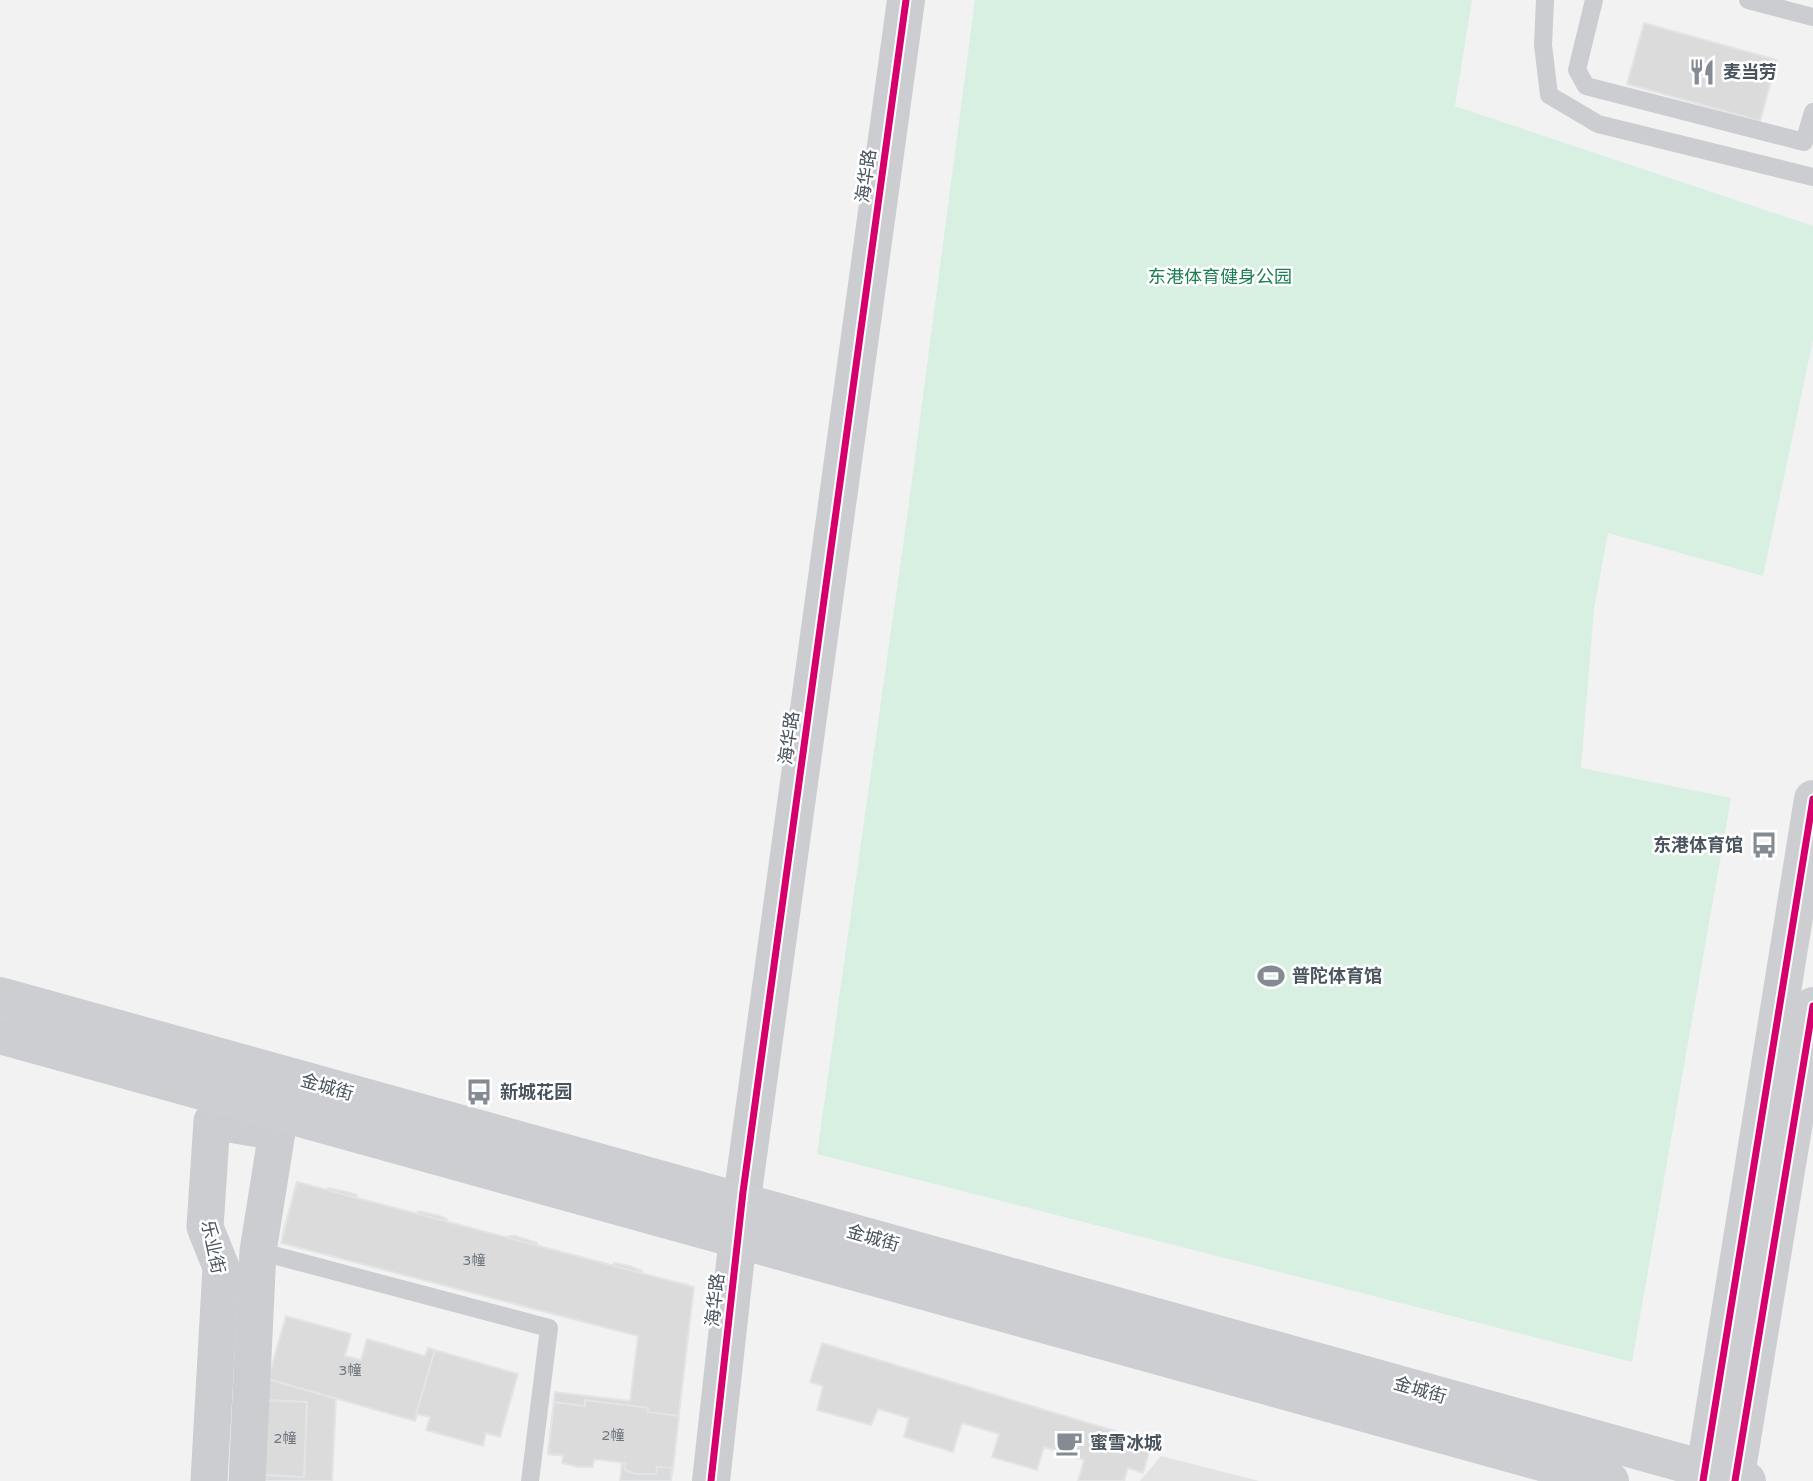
<svg xmlns="http://www.w3.org/2000/svg" width="1813" height="1481" font-family="'Varela Round','Noto Sans SC',sans-serif">
<style>
.education{fill:#e4e3e4}
.green{fill:#d8f0e2}
.building{fill:#dbdbdc;stroke:#e3e4e5;stroke-width:2}
.lines{fill:none;stroke-linecap:round;stroke-linejoin:round}
.service{stroke:#cbcdd0;stroke-width:18}
.minor{stroke:#cbcdd0;stroke-width:37}
.tertiary{stroke:#cbcdd0;stroke-width:38}
.secondary{stroke:#ccced1;stroke-width:38}
.cycleway-casing{stroke:#fff;stroke-width:11}
.cycleway{stroke:#d6006c;stroke-width:7}
.labels{text-anchor:middle;stroke-width:5;stroke-linejoin:round;paint-order:stroke}
.number-label{font-size:14px;fill:#6e767e}
.poi-label{font-size:18px;font-weight:bold;fill:#49545e;stroke:#fff;text-anchor:start}
.street-label{font-size:18px;fill:#49545e;stroke:#fff}
.park-label{font-size:18px;fill:#1b7f50;stroke:#fff}
</style>
<rect width="100%" height="100%" fill="#f2f2f2"/>
<polygon class="education" points="1161,1456 1259,1481 1140,1481"/>
<polygon class="green" points="975,0 1472,0 1455,106 1813,226 1813,340 1763,576 1608,533 1594,609 1581,768 1731,798 1632,1362 817,1154 908,510"/>
<g class="building">
<polygon points="1644,23 1777,60 1760,121 1627,84"/>
<polygon points="297,1182 328,1191 328,1188 343,1191 357,1195 356,1198 385,1206 381,1219 386,1221 389,1207 418,1214 418,1211 440,1216 447,1219 446,1222 475,1230 472,1243 476,1245 479,1231 508,1238 509,1236 516,1236 537,1243 537,1246 565,1253 562,1267 566,1268 570,1254 613,1266 614,1263 629,1266 642,1271 642,1274 688,1285 674,1336 643,1328 642,1333 629,1332 618,1325 591,1321 584,1318 585,1313 538,1300 536,1305 524,1304 513,1299 514,1294 504,1291 502,1297 486,1293 479,1290 480,1285 448,1276 446,1282 434,1280 423,1275 424,1270 414,1267 412,1273 400,1271 388,1266 389,1261 358,1253 356,1258 344,1256 332,1252 333,1246 323,1244 322,1249 310,1247 298,1243 299,1237 283,1233"/>
<polygon points="297,1182 694,1287 671,1481 620,1481 622,1462 548,1454 555,1392 630,1401 638,1336 281,1243"/>
<polygon points="286,1316 351,1334 345,1356 361,1360 367,1339 425,1356 428,1348 435,1350 415,1421 268,1379"/>
<polygon points="822,1343 1152,1442 1143,1473 1128,1468 1124,1481 1078,1481 1084,1460 1044,1447 1037,1470 992,1457 999,1434 962,1423 953,1452 904,1437 909,1418 878,1409 871,1425 817,1410 823,1386 810,1382"/>
<polygon points="435,1350 518,1374 500,1437 486,1433 483,1446 426,1430 430,1417 416,1414"/>
<polygon points="268,1379 336,1399 332,1481 263,1481"/>
<polygon points="267,1400 307,1402 304,1477 263,1475"/>
<polygon points="585,1400 648,1408 648,1412 679,1416 673,1468 657,1467 656,1474 635,1474 625,1470 626,1463 594,1459 593,1467 578,1467 562,1463 563,1455 548,1454 554,1402 585,1406"/>
</g>
<g class="lines">
<g class="service">
<polyline points="1545,0 1543,45 1549,95 1598,124 1813,177"/>
<polyline points="1594,0 1577,70 1586,86 1804,142 1813,112"/>
<polyline points="1748,0 1813,17"/>
<polyline points="258,1251 549,1328 530,1481"/>
</g>
<g class="minor">
<polyline points="209,1481 221,1267 205,1227 212,1121 277,1132"/>
<polyline points="247,1481 258,1251 280,1113"/>
</g>
<polyline class="tertiary" points="711,1481 743,1192 906,0"/>
<g class="secondary">
<polyline points="0,996 1747,1481"/>
<polyline points="0,1035 1610,1481"/>
<polyline points="1703,1481 1813,799"/>
<polyline points="1735,1481 1813,1006"/>
</g>
<g class="cycleway-casing">
<g id="cycleway">
<polyline points="711,1481 743,1192 906,0"/>
<polyline points="1703,1481 1813,799"/>
<polyline points="1735,1481 1813,1006"/>
</g>
</g>
<use href="#cycleway" class="cycleway"/>
</g>
<defs>
<g id="restaurant-bare" transform="scale(2.1)"><path d="M-5-6h1v4h1v-4h1v4h1v-4h1v5L-1.5 .5V6h-2V.5L-5-1ZM5-6V6H3V1.5H1.5Q1.5-4 5-6Z" fill="#848b92" stroke="#fff" stroke-width="2.5" paint-order="stroke"/></g>
<g id="bus-bare" transform="scale(2.1)"><path d="M-5-6H5V4H4V6H2V4H-2V6H-4V4H-5ZM-3.5-4V0h7V-4ZM-3.5 1.2v1.5H-2V1.2ZM2 1.2v1.5H3.5V1.2Z" fill="#848b92" stroke="#fff" stroke-width="2.5" paint-order="stroke"/></g>
<g id="stadium-bare" transform="scale(2.1)"><path d="M0-5a6.5 5 0 1 0 0 10a6.5 5 0 1 0 0-10ZM-3.5-1.8h7v3.6h-7Z" fill="#848b92" stroke="#fff" stroke-width="2.5" paint-order="stroke"/></g>
<g id="cafe-bare" transform="scale(2.1)"><path d="M-5.5-4.5H6V0H3Q3 3.5 0 3.5H-2.5Q-5.5 3.5-5.5 0ZM3-3.2v2h1.7v-2ZM-6 4.5H4V6H-6Z" fill="#848b92" stroke="#fff" stroke-width="2.5" paint-order="stroke"/></g>
</defs>
<g fill-rule="evenodd">
<use href="#restaurant-bare" x="1702" y="72"/>
<use href="#bus-bare" x="1764" y="845"/>
<use href="#stadium-bare" x="1271" y="976"/>
<use href="#bus-bare" x="479" y="1092"/>
<use href="#cafe-bare" x="1069" y="1443"/>
</g>
<g class="labels">
<g class="number-label">
<text x="474" y="1265">3幢</text>
<text x="350" y="1375">3幢</text>
<text x="613" y="1440">2幢</text>
<text x="285" y="1443">2幢</text>
</g>
<g class="poi-label">
<text x="1723" y="78">麦当劳</text>
<text x="1743" y="851" text-anchor="end">东港体育馆</text>
<text x="1292" y="982">普陀体育馆</text>
<text x="500" y="1098">新城花园</text>
<text x="1090" y="1449">蜜雪冰城</text>
</g>
<g class="street-label">
<text transform="translate(866 176) rotate(-82)" y="6">海华路</text>
<text transform="translate(789 738) rotate(-82)" y="6">海华路</text>
<text transform="translate(327 1087) rotate(16)" y="6">金城街</text>
<text transform="translate(873 1238) rotate(16)" y="6">金城街</text>
<text transform="translate(213 1247) rotate(78)" y="6">乐业街</text>
<text transform="translate(715 1300) rotate(-84)" y="6">海华路</text>
<text transform="translate(1420 1390) rotate(16)" y="6">金城街</text>
</g>
<g class="park-label">
<text x="1220" y="283">东港体育健身公园</text>
</g>
</g>
</svg>
